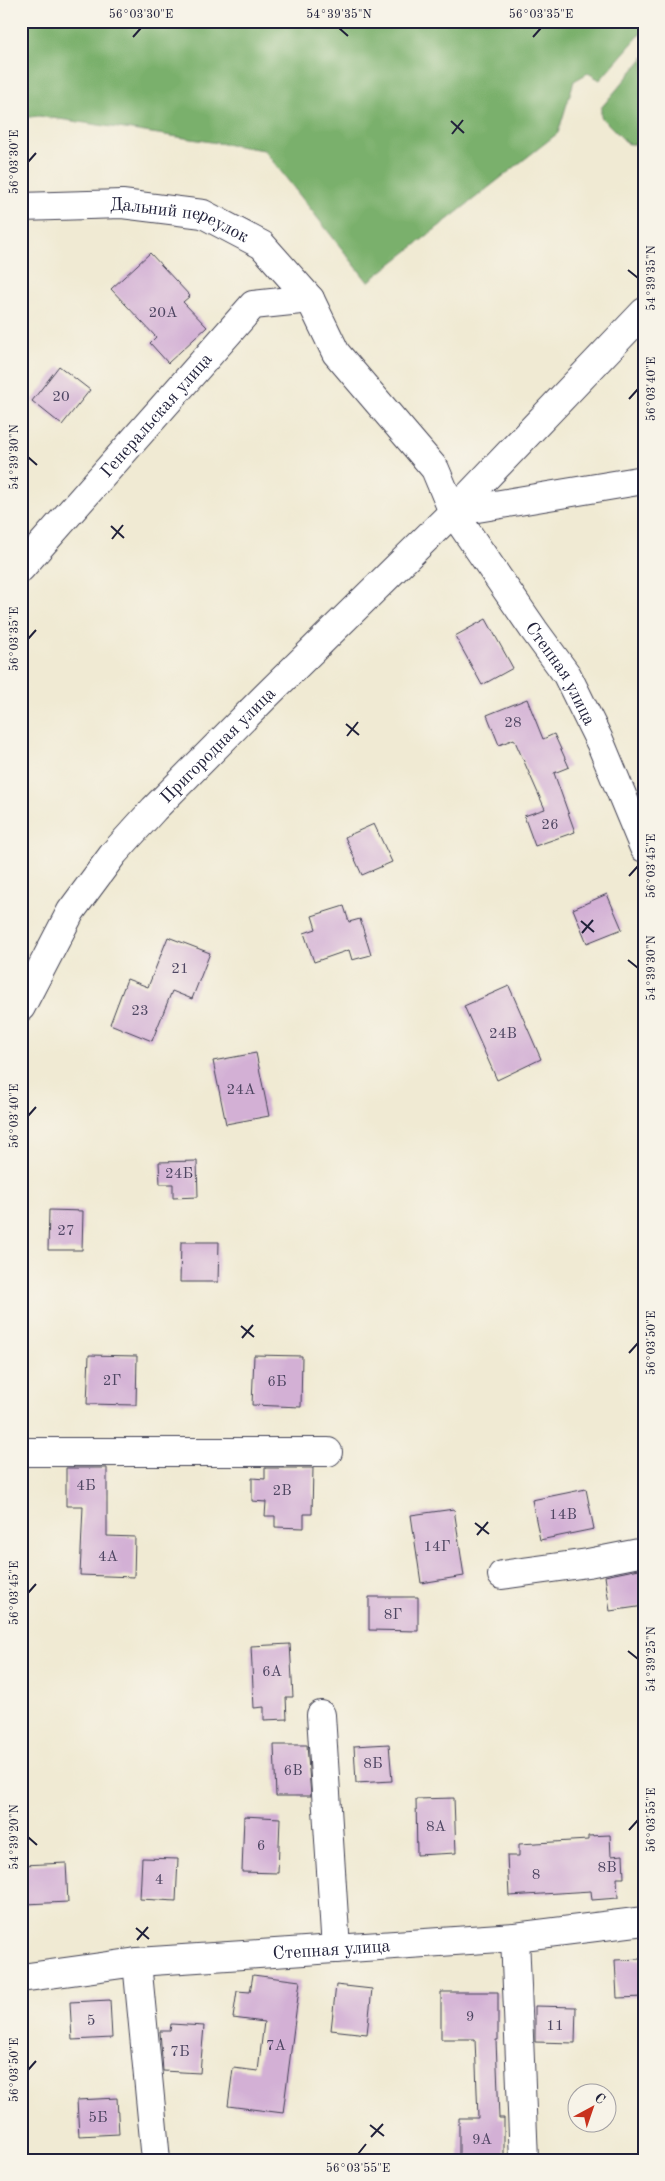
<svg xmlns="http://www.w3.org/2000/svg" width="665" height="2181" font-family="'Old Standard TT',serif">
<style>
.forest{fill:#7ab06c;stroke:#4e6954}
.building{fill:#d3b0d5}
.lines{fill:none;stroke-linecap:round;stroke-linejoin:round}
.minor-casing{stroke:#414052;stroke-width:30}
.minor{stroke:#fff;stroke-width:28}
.ticks{fill:none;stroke:#22223b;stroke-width:2}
.labels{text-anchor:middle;stroke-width:4.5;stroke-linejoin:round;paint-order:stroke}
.number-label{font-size:15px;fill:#4e4662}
.street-label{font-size:18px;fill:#22223b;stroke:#f7f3e8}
.neatline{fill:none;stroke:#22223b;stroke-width:2}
.ticks-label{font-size:12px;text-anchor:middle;fill:#22223b}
</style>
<rect width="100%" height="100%" fill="#f7f3e8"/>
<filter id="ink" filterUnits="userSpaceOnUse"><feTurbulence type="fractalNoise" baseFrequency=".02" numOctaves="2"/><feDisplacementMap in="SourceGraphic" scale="10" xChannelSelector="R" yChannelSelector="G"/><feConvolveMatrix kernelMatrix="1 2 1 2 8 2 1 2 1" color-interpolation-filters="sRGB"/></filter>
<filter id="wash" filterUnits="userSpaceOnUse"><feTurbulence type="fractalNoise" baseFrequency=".0096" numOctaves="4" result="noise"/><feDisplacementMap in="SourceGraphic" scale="20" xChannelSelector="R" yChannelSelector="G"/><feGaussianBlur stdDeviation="1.12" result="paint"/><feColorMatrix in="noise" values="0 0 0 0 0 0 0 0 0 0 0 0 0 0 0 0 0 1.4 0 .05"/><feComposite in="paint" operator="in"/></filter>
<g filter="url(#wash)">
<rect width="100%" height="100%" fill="#f0ead3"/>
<g class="forest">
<polygon points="21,21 644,21 644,30 600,80 588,73 574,81 558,133 368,282 264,150 39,116 21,118"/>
<polygon points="644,57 644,144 628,144 601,117 601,108"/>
</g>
<g id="blocks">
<g class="building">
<polygon points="150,253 190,296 183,302 207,327 168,363 150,343 156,337 111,289"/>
<polygon points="59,366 90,390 62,425 32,401"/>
<polygon points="486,619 513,668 482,685 455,636"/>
<polygon points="527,699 543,739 554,734 569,767 554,773 575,832 535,846 524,816 545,809 514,739 499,745 487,715"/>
<polygon points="374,824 392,862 362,875 345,837"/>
<polygon points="607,894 622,929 587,943 573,909"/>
<polygon points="344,906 349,922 360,919 371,955 352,960 349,950 314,962 304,933 316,929 312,916"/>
<polygon points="168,937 210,953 192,999 172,991 152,1041 110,1024 127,979 148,987"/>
<polygon points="509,986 541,1059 497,1080 464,1006"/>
<polygon points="256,1053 269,1116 226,1124 213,1061"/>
<polygon points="197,1161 198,1197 173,1198 173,1184 160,1184 159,1162"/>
<polygon points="49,1210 83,1211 82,1250 48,1250"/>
<polygon points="181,1242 219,1242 218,1282 180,1282"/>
<polygon points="89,1355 137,1356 136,1405 87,1404"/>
<polygon points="254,1355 302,1356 301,1407 252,1405"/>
<polygon points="66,1468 107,1468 107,1536 135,1537 134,1577 80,1575 83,1506 66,1506"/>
<polygon points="265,1468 313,1468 312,1514 304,1514 304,1528 275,1527 275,1516 265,1516 266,1502 252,1501 252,1478 265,1479"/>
<polygon points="586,1489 594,1529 540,1540 532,1500"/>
<polygon points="454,1509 464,1576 421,1583 411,1515"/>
<polygon points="644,1568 644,1606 610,1611 605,1576"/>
<polygon points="369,1597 418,1597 418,1631 369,1630"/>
<polygon points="290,1644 293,1697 286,1697 287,1719 264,1720 264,1707 254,1708 251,1646"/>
<polygon points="389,1744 392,1781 356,1783 354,1746"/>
<polygon points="274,1745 307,1745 311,1796 276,1796"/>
<polygon points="454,1798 456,1853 417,1855 416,1799"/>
<polygon points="244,1816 280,1818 278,1873 242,1872"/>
<polygon points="610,1835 611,1856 623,1855 624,1878 617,1878 618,1898 592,1900 591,1891 509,1896 507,1856 519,1856 519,1844 588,1840 588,1836"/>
<polygon points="142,1858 178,1859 176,1901 140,1899"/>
<polygon points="66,1863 68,1902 26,1904 23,1865"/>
<polygon points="641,1959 642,1973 644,1972 644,1997 617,1998 615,1960"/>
<polygon points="253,1975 300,1981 283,2113 228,2106 233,2068 258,2071 264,2022 233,2018 237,1991 250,1992"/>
<polygon points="336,1985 372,1989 367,2034 331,2030"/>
<polygon points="441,1992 498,1992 498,2040 496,2040 499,2118 504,2118 504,2160 459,2160 459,2118 478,2118 475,2039 441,2039"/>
<polygon points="110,2000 112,2038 72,2040 70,2002"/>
<polygon points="535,2006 576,2007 575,2043 535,2042"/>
<polygon points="171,2024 204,2026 200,2073 163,2071 160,2031 170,2031"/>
<polygon points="117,2098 119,2134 79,2136 77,2100"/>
</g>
</g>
</g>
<g filter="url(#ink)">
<use href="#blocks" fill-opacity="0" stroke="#414052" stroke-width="1"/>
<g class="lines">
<g class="minor-casing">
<g id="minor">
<path id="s1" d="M21 207 122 204 203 214 262 245 310 299 336 353 435 469 453 512 534 630 567 675 600 742 644 848"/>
<polyline points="453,512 644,480"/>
<path id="s2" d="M21 568 253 305 310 299"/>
<path id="s3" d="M21 1007 71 911 114 853 154 809 265 697 453 512 644 312"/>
<polyline points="21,1452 328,1452"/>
<polyline points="502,1575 588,1563 644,1552"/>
<polyline points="321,1715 336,1949"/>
<polyline points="515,1937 524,2160"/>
<polyline points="137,1962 156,2160"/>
<path id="s4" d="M21 1978 137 1962 515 1937 644 1921"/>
</g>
</g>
<use href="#minor" class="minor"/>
</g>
</g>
<path class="ticks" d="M339 28 348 36M133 37 141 28M533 37 541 28M451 121 464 133M452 134 463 120M28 162 36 153M628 270 638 278M629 399 638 389M28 457 37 465M111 526 124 538M112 539 123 525M28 639 36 630M346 724 359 735M347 736 358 722M629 876 638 866M581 921 594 932M582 933 593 920M628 960 638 968M28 1116 36 1107M241 1326 254 1337M242 1338 253 1325M629 1353 638 1343M475 1523 489 1534M477 1535 488 1522M28 1593 36 1584M628 1651 638 1659M629 1830 638 1820M28 1837 37 1845M136 1928 149 1939M137 1940 148 1927M28 2070 36 2061M370 2125 384 2136M371 2137 383 2124M358 2154 366 2144"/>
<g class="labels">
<g class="number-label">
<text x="163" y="317">20А</text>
<text x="61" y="401">20</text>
<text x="513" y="727">28</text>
<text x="550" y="829">26</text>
<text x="180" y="973">21</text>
<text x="140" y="1015">23</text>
<text x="503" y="1038">24В</text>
<text x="241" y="1094">24А</text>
<text x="179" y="1178">24Б</text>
<text x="66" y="1235">27</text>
<text x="112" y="1385">2Г</text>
<text x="277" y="1386">6Б</text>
<text x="86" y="1490">4Б</text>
<text x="282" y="1495">2В</text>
<text x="563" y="1519">14В</text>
<text x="437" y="1551">14Г</text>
<text x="108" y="1561">4А</text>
<text x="393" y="1619">8Г</text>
<text x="272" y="1676">6А</text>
<text x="373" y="1768">8Б</text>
<text x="293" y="1775">6В</text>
<text x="436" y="1831">8А</text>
<text x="261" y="1850">6</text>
<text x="607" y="1872">8В</text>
<text x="536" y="1879">8</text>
<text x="159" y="1884">4</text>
<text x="470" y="2021">9</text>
<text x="91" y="2025">5</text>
<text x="555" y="2030">11</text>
<text x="276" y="2050">7А</text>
<text x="180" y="2056">7Б</text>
<text x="98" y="2122">5Б</text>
<text x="482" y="2144">9А</text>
</g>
<g class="street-label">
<text dy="6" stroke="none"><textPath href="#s1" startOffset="161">Дальний переулок</textPath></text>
<text dy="6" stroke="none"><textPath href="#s2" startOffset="204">Генеральская улица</textPath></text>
<text dy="6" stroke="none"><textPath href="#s1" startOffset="775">Степная улица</textPath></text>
<text dy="6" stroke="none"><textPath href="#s3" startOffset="330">Пригородная улица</textPath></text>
<text dy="6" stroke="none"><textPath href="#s4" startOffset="312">Степная улица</textPath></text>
</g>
</g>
<rect width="665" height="2181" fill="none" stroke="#f7f3e8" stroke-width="55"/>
<g transform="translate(592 2108) rotate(40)"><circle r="24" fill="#f7f3e8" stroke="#a29fa3"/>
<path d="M0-4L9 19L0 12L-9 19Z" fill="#c8321e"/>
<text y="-8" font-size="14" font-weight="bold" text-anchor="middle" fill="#22223b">С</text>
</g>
<rect x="28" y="28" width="610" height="2126" class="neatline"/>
<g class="ticks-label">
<text x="141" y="18">56°03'30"E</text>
<text x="339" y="18">54°39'35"N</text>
<text x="541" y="18">56°03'35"E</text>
<text transform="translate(14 162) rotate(-90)" y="4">56°03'30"E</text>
<text transform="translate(651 278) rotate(-90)" y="4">54°39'35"N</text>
<text transform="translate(651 389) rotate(-90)" y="4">56°03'40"E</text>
<text transform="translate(14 457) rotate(-90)" y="4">54°39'30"N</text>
<text transform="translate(14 639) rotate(-90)" y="4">56°03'35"E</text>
<text transform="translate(651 866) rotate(-90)" y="4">56°03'45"E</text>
<text transform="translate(651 968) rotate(-90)" y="4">54°39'30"N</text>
<text transform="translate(14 1116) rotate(-90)" y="4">56°03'40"E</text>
<text transform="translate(651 1343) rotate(-90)" y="4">56°03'50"E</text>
<text transform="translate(14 1593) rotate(-90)" y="4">56°03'45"E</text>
<text transform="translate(651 1659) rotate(-90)" y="4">54°39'25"N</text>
<text transform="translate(651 1820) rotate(-90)" y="4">56°03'55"E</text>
<text transform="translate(14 1837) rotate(-90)" y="4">54°39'20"N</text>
<text transform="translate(14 2070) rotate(-90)" y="4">56°03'50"E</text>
<text x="358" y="2172">56°03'55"E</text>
</g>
</svg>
